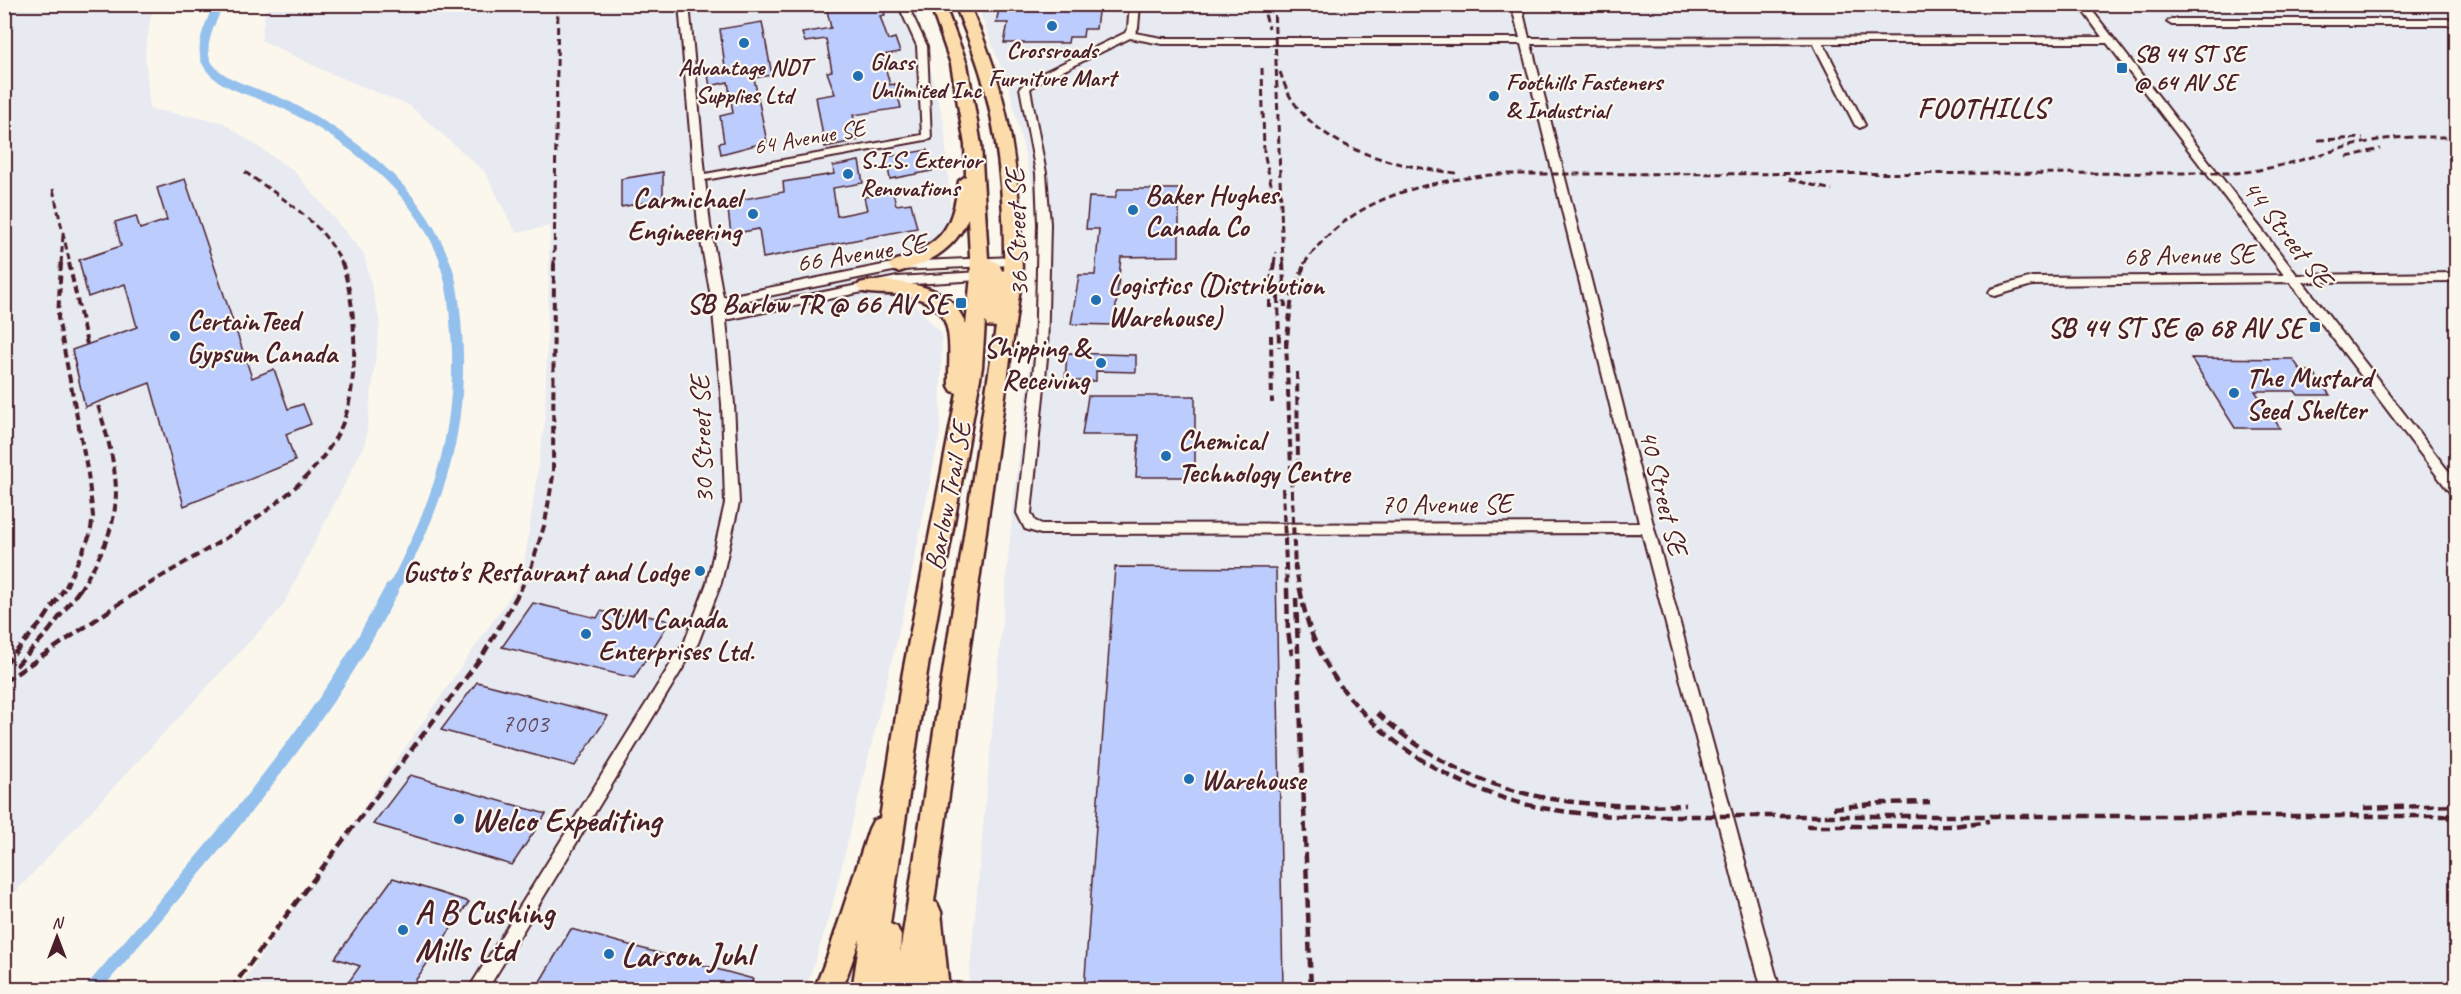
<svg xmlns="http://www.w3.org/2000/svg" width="2461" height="994" font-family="Caveat,sans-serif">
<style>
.built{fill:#e8eaf1}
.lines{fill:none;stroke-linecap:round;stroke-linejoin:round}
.canal-far2{stroke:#94c0ed;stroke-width:9}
.canal-far1{stroke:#94c0ed;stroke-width:11}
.canal{stroke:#94c0ed;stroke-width:14}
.building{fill:#bccdfd;stroke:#4a1f2b;stroke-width:1.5}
.street-casing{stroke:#4a1f2b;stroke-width:4}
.primary-casing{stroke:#4a1f2b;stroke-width:5}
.street{fill:#fbf7ec;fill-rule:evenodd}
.primary{fill:#fddcac;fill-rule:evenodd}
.rail-far2{stroke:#4a1f2b;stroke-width:3;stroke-dasharray:7 4;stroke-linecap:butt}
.rail-far1{stroke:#4a1f2b;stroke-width:4;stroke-dasharray:8 4.5;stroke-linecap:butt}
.rail{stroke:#4a1f2b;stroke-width:4.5;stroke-dasharray:10 5;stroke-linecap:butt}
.poi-dot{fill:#1f6fb2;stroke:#fbf7ec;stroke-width:2}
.labels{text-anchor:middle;stroke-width:4.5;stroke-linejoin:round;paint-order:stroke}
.far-poi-label{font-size:24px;font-weight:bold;fill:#4a1f2b;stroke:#fbf7ec;text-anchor:start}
.far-street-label{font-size:24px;fill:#4a1f2b;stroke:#fbf7ec}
.number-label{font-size:26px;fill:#664a60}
.far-district-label{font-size:28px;font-weight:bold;letter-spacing:1.5px;fill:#4a1f2b;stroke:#fbf7ec}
.poi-label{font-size:28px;font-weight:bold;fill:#4a1f2b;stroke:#fbf7ec;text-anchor:start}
.street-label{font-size:28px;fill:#4a1f2b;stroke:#fbf7ec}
.near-poi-label{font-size:33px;font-weight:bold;fill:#4a1f2b;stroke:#fbf7ec;text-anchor:start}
</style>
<rect width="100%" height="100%" fill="#fbf7ec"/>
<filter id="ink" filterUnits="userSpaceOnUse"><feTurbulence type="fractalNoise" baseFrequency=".0167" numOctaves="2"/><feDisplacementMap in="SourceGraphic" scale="12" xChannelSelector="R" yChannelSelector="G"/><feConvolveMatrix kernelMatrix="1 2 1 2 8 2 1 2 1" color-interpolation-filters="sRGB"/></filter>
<g filter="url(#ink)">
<g class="built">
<polygon points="5,5 153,5 145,53 150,109 222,122 294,171 364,254 380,322 365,444 282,607 5,903"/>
<polygon points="266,5 914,5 944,122 951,213 942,242 901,258 907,296 942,334 940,432 906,602 830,915 806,989 237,990 522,579 545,420 550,226 516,233 485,172 410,106 327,72 261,40"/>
<polygon points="977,5 2456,5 2456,989 968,990 1014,495 1041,268 1032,184 1009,88"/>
</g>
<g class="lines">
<path class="canal-far2" d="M219 4C212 20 199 43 206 61 216 86 266 94 288 106 355 141 420 191 446 264"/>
<path class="canal-far1" d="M392 591C437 505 462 438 457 340 455 314 454 287 445 263"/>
<path class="canal" d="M92 990C178 888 269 788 342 676 361 648 376 618 392 589"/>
</g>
<g class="building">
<polygon points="865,4 882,4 885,15 880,16 888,40 895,38 900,52 882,55 890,85 895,84 901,108 853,115 859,140 825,147 816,97 835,94 827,72 832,71 826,39 805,42 802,33 831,28 827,10"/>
<polygon points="1000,4 1099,4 1096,29 1084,29 1083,37 1069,37 1068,43 1004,43 1008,23 996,23"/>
<polygon points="762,22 772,75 754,78 767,142 721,154 719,143 724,142 720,116 733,113 728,82 710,86 707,70 725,67 720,29"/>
<polygon points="927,150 932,171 890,179 886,157"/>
<polygon points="859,161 863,183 833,188 837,216 867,210 864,197 893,192 896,205 911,203 917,228 763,258 759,229 731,234 727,202 784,192 783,182 834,174 833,166"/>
<polygon points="663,172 663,199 621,207 621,179"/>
<polygon points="185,179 252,378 274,369 288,409 303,404 311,424 286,434 295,461 184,506 150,383 85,407 72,350 137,327 125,284 88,297 79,260 121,246 115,222 136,216 140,229 167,220 157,188"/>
<polygon points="1118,189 1179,189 1179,256 1121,257 1114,325 1071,324 1079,275 1095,275 1099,229 1086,229 1089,197 1115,198"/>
<polygon points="1067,353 1136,355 1136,372 1096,371 1096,381 1065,381"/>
<polygon points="2191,358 2293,359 2301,371 2312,371 2330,395 2298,395 2295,391 2255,391 2280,428 2235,428"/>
<polygon points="1088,396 1195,396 1195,477 1136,477 1139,435 1082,435"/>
<polygon points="1115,567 1276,568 1283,990 1084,990"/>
<polygon points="533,603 597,618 601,611 632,618 635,613 670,621 634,678 502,647"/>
<polygon points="477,682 608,716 575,766 441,730"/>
<polygon points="410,775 546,814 512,865 373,824"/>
<polygon points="393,878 469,902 409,990 343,990 360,966 335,958"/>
<polygon points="571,929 753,979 748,990 535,990"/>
</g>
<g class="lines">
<g class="street-casing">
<g id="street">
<polygon points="436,4 446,4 447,7 442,10 439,9"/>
<polygon points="679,4 689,4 705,174 922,135 917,46 898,4 907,4 927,46 931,139 705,180 710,225 723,297 898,262 1013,257 1019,261 1013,265 898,270 724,305 725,312 897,277 1013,270 1019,274 1013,278 897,285 726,320 734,404 739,503 721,583 698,643 487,990 468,990 685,641 707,583 725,503 722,404 712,302 698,225"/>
<path d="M1130 4H1140L1138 28 1135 33 1162 38H1520L1511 4H1521L1529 38 2102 37 2078 4H2087L2297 275 2456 273V281L2303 282 2456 481V495L2451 494 2290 282 2032 285 1995 296 1991 295 1989 292 1991 289 2032 277 2284 275 2107 43H1823L1865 125 1860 128 1855 125 1813 43 1531 44 1654 528 1780 990H1762L1642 533 1041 534 1025 529 1017 513 1035 358 1038 224 1036 173 1020 88 1028 80 1125 33 1128 28ZM1130 38 1162 44H1521L1639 523 1042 524 1035 521 1031 513 1047 358 1050 224 1046 173 1030 89 1036 84Z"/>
<polygon points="2456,19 2456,25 2172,25 2167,22 2172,19"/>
</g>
</g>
<g class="primary-casing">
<path id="primary" d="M930 4H944L967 64 981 145 988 258 999 264 1004 275C1005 210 1000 141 982 78 975 53 964 29 955 4H969C980 30 991 56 998 82 1016 144 1021 210 1022 274L934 902 937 903 941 912 949 990H852L860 939 842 990H814L828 955 869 829 873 821 880 818 903 672 957 393 952 391 949 386C948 342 960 303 902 295 888 293 873 295 860 291L857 287 860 283C881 277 929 284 947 298 956 305 962 315 966 325L971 276 968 218C956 249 928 264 898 272L892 270 889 266 892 262C941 243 951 235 959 181L966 176 965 145 951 64ZM985 322 987 326 996 327 900 953 901 936 897 927 890 924 927 672 982 367Z"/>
</g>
<use href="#street" class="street"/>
<use href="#primary" class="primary"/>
<g class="rail-far2">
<polyline points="1262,4 1269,28"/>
<polyline points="1274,4 1283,264"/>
<polyline points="1262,68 1264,152 1273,193"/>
<path d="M1280 72C1283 80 1286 90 1291 98 1325 152 1397 166 1456 173"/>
<polyline points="2318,140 2363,138"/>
<polyline points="2347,157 2380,149"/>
<path d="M245 172C280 197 325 223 342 264"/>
<polyline points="1789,179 1832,190"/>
<polyline points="53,189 70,264"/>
<polyline points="61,264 63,235"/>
<polyline points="554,264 558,4"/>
<polyline points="1274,264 1276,252"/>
<path d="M1304 264C1351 196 1422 182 1500 174L2235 173C2285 169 2329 149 2378 140 2404 136 2430 137 2456 137"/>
</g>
<g class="rail-far1">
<polyline points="61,263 58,318 88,474 93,516 90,535 64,591"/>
<polyline points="69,263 87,344"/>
<polyline points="1283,263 1285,307"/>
<polyline points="1278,296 1279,347"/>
<polyline points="1270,308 1270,287 1274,263"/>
<polyline points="1271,335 1272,403"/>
<polyline points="1286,340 1295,571"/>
<polyline points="1286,347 1292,296 1305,263"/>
<polyline points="1297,372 1298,461"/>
<polyline points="1283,488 1287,591"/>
<polyline points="1295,563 1300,591"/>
<path d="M79 591C128 516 122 484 97 402"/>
<path d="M138 591C206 547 307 503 342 425 351 404 353 380 354 358 355 325 352 294 342 263"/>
<polyline points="520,591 532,565 545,523 553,476 554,263"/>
</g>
<g class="rail">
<polyline points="1287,589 1288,632 1292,655"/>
<path d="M1300 589C1304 610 1309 631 1319 650 1356 728 1442 783 1524 804 1553 811 1584 814 1614 816H2456"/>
<polyline points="1296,598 1311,990"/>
<polyline points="4,665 43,621 64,589"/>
<polyline points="16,666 49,631 80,589"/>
<polyline points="4,682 141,589"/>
<path d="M1377 713C1472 798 1563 809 1686 805"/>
<polyline points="1833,808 1883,803 1930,802"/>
<polyline points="2364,808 2456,805"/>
<polyline points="1806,826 1954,826 1989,821"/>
<polyline points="230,990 483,655 521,589"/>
</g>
</g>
</g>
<g class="poi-dot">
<circle cx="1052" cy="26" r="6"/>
<circle cx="744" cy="43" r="6"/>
<rect x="2116" y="62" width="12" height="12" rx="3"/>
<circle cx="858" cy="76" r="6"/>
<circle cx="1494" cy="96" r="6"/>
<circle cx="848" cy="174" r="6"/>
<circle cx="1133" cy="210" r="6"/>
<circle cx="753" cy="214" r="6"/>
<circle cx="1096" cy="300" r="6"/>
<rect x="955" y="297" width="12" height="12" rx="3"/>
<rect x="2309" y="321" width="12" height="12" rx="3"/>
<circle cx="175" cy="336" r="6"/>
<circle cx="1101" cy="363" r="6"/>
<circle cx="2234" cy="393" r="6"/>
<circle cx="1166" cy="456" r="6"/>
<circle cx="700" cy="571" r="6"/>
<circle cx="586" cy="634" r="6"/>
<circle cx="1189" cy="779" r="6"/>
<circle cx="459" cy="819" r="6"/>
<circle cx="403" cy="930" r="6"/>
<circle cx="609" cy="954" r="6"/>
</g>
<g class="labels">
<g class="far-poi-label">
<text x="1052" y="58" text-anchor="middle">Crossroads<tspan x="1052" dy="28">Furniture Mart</tspan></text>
<text x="2134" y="62">SB 44 ST SE<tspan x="2134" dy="28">@ 64 AV SE</tspan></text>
<text x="870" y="70">Glass<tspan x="870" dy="28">Unlimited Inc</tspan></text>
<text x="744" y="75" text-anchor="middle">Advantage NDT<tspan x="744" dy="28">Supplies Ltd</tspan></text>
<text x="1506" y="90">Foothills Fasteners<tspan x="1506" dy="28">&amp; Industrial</tspan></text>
<text x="860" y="168">S.I.S. Exterior<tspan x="860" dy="28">Renovations</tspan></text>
</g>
<g class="far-street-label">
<text transform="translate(809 137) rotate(-10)" y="8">64 Avenue SE</text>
</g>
<g class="number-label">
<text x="525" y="732">7003</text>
</g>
<g class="far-district-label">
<text x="1983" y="117">FOOTHILLS</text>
</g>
<g class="poi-label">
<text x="1145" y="204">Baker Hughes<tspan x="1145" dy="32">Canada Co</tspan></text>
<text x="741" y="208" text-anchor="end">Carmichael<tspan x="741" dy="32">Engineering</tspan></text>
<text x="1108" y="294">Logistics (Distribution<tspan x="1108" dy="32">Warehouse)</tspan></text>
<text x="949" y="313" text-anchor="end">SB Barlow TR @ 66 AV SE</text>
<text x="187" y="330">CertainTeed<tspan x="187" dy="32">Gypsum Canada</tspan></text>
<text x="2303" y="337" text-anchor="end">SB 44 ST SE @ 68 AV SE</text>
<text x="1089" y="357" text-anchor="end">Shipping &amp;<tspan x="1089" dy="32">Receiving</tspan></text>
<text x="2246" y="387">The Mustard<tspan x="2246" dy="32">Seed Shelter</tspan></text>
<text x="1178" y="450">Chemical<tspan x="1178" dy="32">Technology Centre</tspan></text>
<text x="688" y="581" text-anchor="end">Gusto's Restaurant and Lodge</text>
<text x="598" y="628">SUM Canada<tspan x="598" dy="32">Enterprises Ltd.</tspan></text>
<text x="1201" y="789">Warehouse</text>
</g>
<g class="street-label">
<text transform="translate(1016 233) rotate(-92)" y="10">36 Street SE</text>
<text transform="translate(2288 233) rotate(52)" y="10">44 Street SE</text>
<text transform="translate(861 252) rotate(-9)" y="10">66 Avenue SE</text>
<text transform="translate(2189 254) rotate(-1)" y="10">68 Avenue SE</text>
<text transform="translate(701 440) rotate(-92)" y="10">30 Street SE</text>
<text transform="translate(1664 492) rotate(76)" y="10">40 Street SE</text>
<text transform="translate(947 496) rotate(-79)" y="10">Barlow Trail SE</text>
<text x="1446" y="513">70 Avenue SE</text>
</g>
<g class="near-poi-label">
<text x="471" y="831">Welco Expediting</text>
<text x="415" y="923">A B Cushing<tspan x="415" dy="38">Mills Ltd</tspan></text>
<text x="621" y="966">Larson Juhl</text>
</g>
</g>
<rect width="2461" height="994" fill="none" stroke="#fbf7ec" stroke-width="24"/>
<rect x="12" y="12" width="2437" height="970" fill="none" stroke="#4a1f2b" stroke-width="2" filter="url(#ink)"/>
<g transform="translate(57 937)" stroke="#fbf7ec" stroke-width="4.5" paint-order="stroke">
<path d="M0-4.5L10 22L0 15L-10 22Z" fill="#4a1f2b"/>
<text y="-9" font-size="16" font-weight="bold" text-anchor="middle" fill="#4a1f2b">N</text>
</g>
</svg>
